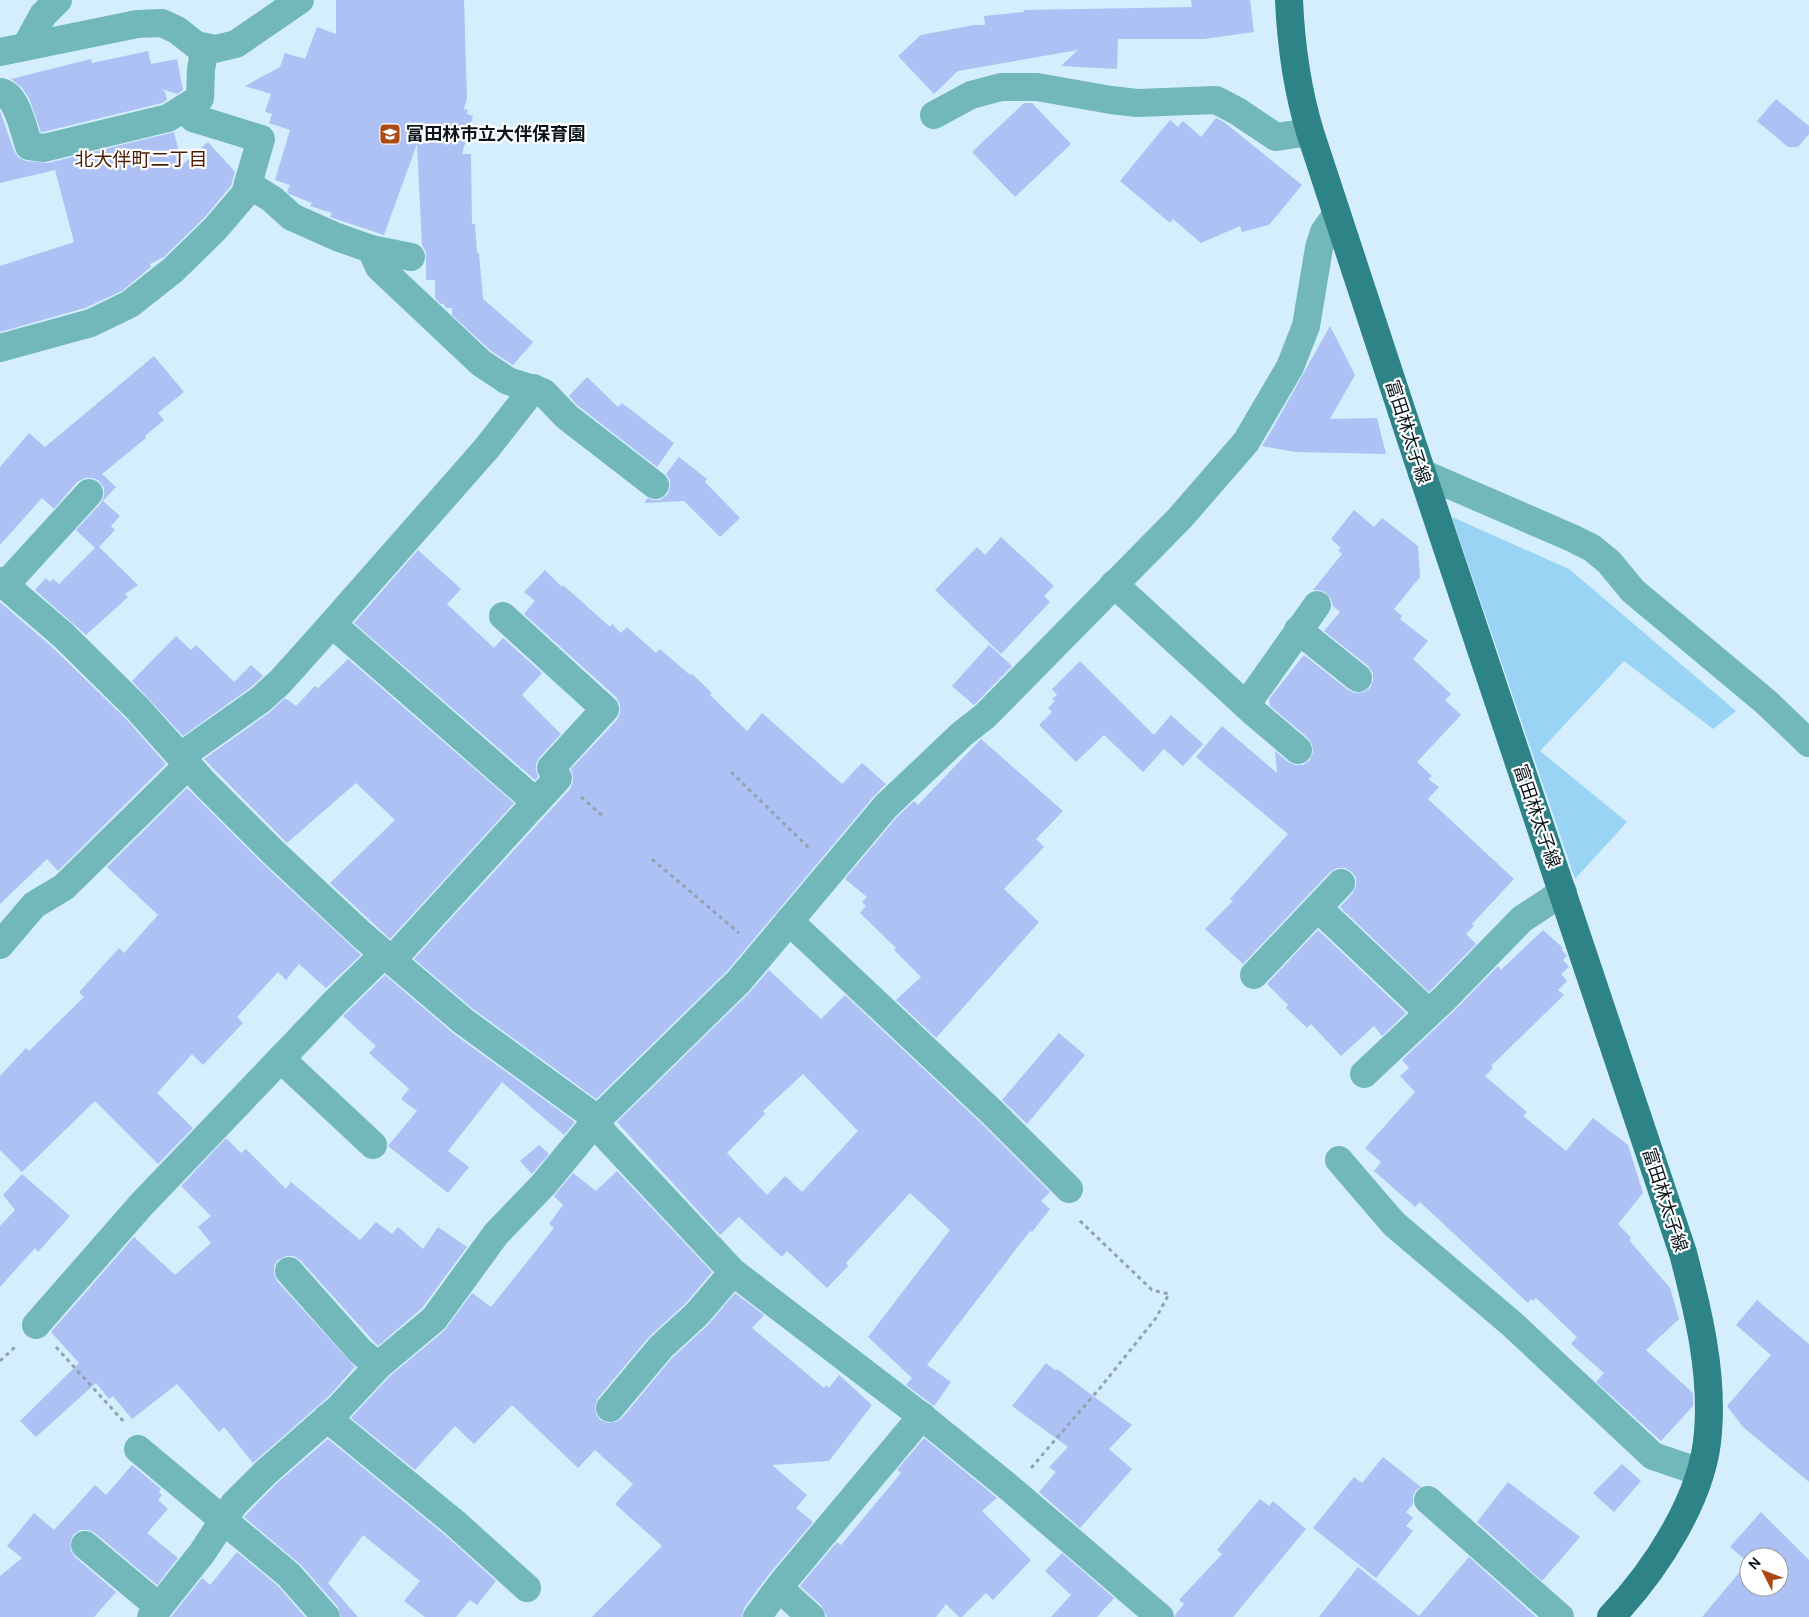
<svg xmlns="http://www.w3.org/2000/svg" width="1809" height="1617" font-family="'DM Sans','Noto Sans JP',sans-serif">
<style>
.green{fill:#9ad4f5}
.building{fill:#adc1f5;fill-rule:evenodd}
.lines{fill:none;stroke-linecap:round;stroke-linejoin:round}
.path{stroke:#8fa4b1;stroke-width:3;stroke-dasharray:4 4;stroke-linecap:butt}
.minor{stroke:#72b8bb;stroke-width:28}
.major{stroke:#2e8387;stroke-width:28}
.labels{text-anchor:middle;stroke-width:4.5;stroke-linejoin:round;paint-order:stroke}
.poi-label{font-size:18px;font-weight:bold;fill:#09151b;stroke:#fff;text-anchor:start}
.street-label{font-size:18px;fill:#09151b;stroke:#fff}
.neighbourhood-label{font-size:19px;fill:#4c1c04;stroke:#fff}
</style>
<rect width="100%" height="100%" fill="#d4eefe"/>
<polygon class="green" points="1452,517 1569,569 1736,711 1713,729 1624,661 1540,751 1627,822 1575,879"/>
<g class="building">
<polygon points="336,0 464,0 467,98 464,109 468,110 467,114 473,116 462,154 471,154 472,224 475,224 477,253 479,253 483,299 533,342 513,365 491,351 452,315 452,308 446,308 444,304 441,304 435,298 435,280 426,280 426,252 422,245 417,144 384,235 330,217 332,213 310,206 312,203 289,194 287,192 290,185 275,180 290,130 269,123 272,114 265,112 271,94 245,86 280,67 285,53 305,59 317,27 336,34"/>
<polygon points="1191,0 1250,0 1254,32 1204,39 1118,39 1117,69 1061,66 1078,50 958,71 934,94 898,56 921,35 974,25 985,25 984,16 1024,12 1024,10 1192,7"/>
<polygon points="148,51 151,64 177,59 183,90 177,94 162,89 165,92 167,100 162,103 43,132 41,132 29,98 22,88 11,79 91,59 92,63"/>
<polygon points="1776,99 1809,126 1809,134 1798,147 1788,147 1757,121"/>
<polygon points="1024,103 1032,103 1071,144 1015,197 972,152"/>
<polygon points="0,111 14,151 19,158 26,161 48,163 174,132 182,165 208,142 235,172 231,186 204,218 164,257 150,264 151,267 122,291 85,308 0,332 0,266 74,242 55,170 0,183"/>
<polygon points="1216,118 1224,122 1302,185 1269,225 1242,232 1240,226 1201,243 1173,219 1170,223 1120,181 1170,120 1178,127 1183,121 1201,137"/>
<polygon points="1330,326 1355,375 1330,419 1377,418 1386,454 1295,452 1262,446 1273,428"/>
<polygon points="154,356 184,392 158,413 164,420 145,436 146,438 102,474 116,487 103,501 120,516 111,526 115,530 99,547 138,585 125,594 128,597 86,635 35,590 46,578 50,582 53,579 59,584 95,548 76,530 101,503 104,496 104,488 99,481 93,478 85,478 77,482 54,509 42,498 0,545 0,467 29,433 45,447"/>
<polygon points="587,377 618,407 622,403 674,443 657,467 577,405 569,396"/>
<polygon points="679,457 707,479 705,482 740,518 720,537 684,501 644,503 648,498 653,500 660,500 668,494 670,487 670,480 666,474"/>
<polygon points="1354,510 1374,527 1382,518 1418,546 1420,577 1394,609 1402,616 1400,619 1428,641 1413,659 1451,694 1445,700 1461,715 1417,762 1432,776 1428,779 1439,787 1428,799 1514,879 1472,924 1474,926 1466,934 1476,944 1429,992 1340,907 1352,894 1356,886 1356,878 1352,872 1345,868 1337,868 1330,872 1243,964 1205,929 1233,901 1230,899 1288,834 1196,757 1222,726 1277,773 1275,751 1288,762 1295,765 1303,765 1310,760 1313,752 1312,744 1308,738 1270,706 1269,699 1304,655 1348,690 1355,693 1364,692 1370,688 1373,681 1373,673 1368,666 1324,631 1340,612 1333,606 1331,599 1326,593 1319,590 1313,590 1342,554 1338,550 1341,548 1331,539"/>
<polygon points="1001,537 1054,586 1044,596 1050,602 1001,654 935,590 977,547 985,555"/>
<polygon points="418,550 461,589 447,604 494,648 503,638 542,673 522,695 561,734 539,758 536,764 536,770 538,777 535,780 354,623"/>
<polygon points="545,570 562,587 563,585 610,627 612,624 621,633 627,627 656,653 660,649 690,675 692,674 712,693 710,695 747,731 762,713 842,784 862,763 886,784 874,796 728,970 596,1099 473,1009 414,959 570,789 573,782 573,776 571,769 617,720 620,713 620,705 616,697 524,614 535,601 524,592"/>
<polygon points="0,602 52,647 126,719 166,764 58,871 47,859 0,904"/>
<polygon points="176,636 191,650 196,645 234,682 251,665 263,676 250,688 183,736 132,681"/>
<polygon points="989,645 1012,666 974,705 952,686"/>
<polygon points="348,659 514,803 390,939 330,883 395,820 356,783 287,843 204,759 269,713 285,698 296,706 315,686 318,688"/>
<polygon points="1080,661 1154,735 1171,715 1203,744 1183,766 1164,749 1143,772 1104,735 1076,762 1039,725 1052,712 1048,708 1055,701 1052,699 1057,695 1052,689"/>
<polygon points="981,739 1063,811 1036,839 1044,847 1004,889 1039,922 936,1038 896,1000 921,977 894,950 896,948 860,913 866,906 862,902 867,897 845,879 897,817 914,801 918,805"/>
<polygon points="187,788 261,862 361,955 326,988 299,964 286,980 278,972 237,1017 243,1023 203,1065 192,1054 157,1093 193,1128 158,1164 95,1101 22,1172 0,1150 0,1076 26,1048 29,1051 84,997 79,992 119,948 124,953 158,915 107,867"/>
<polygon points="1318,930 1406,1013 1382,1036 1374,1026 1341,1056 1311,1024 1307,1028 1286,1008 1288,1005 1267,984"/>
<polygon points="1543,930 1563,948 1561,949 1567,956 1563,960 1569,967 1561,974 1567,981 1558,990 1564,995 1491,1066 1493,1068 1485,1076 1527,1112 1523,1116 1566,1151 1593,1118 1628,1145 1643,1193 1618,1224 1631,1238 1629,1240 1670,1288 1679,1319 1646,1350 1693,1393 1693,1406 1661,1441 1596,1382 1604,1373 1571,1344 1577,1337 1536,1298 1533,1301 1531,1299 1528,1303 1420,1202 1415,1207 1374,1171 1381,1162 1365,1148 1415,1092 1400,1076 1409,1068 1402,1060 1455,1010 1498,966 1501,970"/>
<path d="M769 970 821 1019 845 995 981 1123 1050 1192 1041 1201 1050 1209 1032 1232 1030 1231 927 1365 951 1382 934 1406 906 1385 912 1378 868 1337 950 1230 910 1193 846 1263 848 1266 827 1288 787 1251 782 1257 739 1217 720 1235 617 1122 750 992ZM803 1074 858 1131 802 1192 785 1176 767 1195 727 1153 765 1114 763 1111Z"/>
<polygon points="385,975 454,1034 575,1122 564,1135 502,1082 448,1151 469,1167 448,1193 388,1146 417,1111 401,1099 409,1089 369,1053 376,1046 343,1016"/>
<polygon points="1059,1033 1085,1055 1027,1124 1002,1100"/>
<polygon points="226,1138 241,1153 246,1149 286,1189 291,1182 360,1240 376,1222 392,1234 398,1227 423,1249 438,1227 467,1247 422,1308 378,1346 301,1261 294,1256 286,1256 278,1260 274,1266 274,1274 277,1281 355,1367 328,1397 253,1463 224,1427 219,1432 177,1384 132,1419 113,1396 109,1399 96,1383 36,1437 20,1421 79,1363 51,1332 134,1237 175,1275 211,1243 198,1227 211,1216 181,1186"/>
<polygon points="539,1145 549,1154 532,1174 520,1161"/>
<polygon points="617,1171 712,1272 686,1303 649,1337 598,1398 595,1406 596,1414 600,1420 608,1423 616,1422 622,1418 672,1358 708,1325 735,1293 764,1315 752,1328 824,1388 826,1385 829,1388 839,1375 872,1405 829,1461 772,1465 807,1495 796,1508 813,1522 770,1573 744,1608 742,1617 592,1617 662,1546 615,1504 633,1484 595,1450 578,1468 512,1405 474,1444 455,1426 415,1470 351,1418 390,1376 444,1331 472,1293 491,1307 554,1228 549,1224 563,1205 554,1196 573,1173 596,1191"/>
<polygon points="22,1174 70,1216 38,1252 35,1248 0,1287 0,1226 15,1210 3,1195"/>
<polygon points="1757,1300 1809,1344 1809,1482 1743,1427 1727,1406 1771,1355 1736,1325"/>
<polygon points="1046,1363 1056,1371 1057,1369 1132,1425 1109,1449 1132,1469 1080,1528 1039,1492 1056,1472 1049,1467 1068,1447 1012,1406"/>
<polygon points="924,1438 997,1498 982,1511 1031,1560 993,1600 986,1593 962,1617 959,1617 946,1604 936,1617 827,1617 821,1605 800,1586 837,1542 841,1545 901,1473 897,1470"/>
<polygon points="328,1439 445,1535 496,1581 477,1605 470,1600 456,1617 425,1617 404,1601 420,1581 363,1535 328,1583 358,1617 341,1617 338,1607 301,1565 244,1517 277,1483"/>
<polygon points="1383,1457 1421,1487 1416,1490 1413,1496 1413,1504 1406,1512 1413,1518 1406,1526 1413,1531 1376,1578 1313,1528 1354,1477 1362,1483"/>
<polygon points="1622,1464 1641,1481 1614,1512 1593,1493"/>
<polygon points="132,1465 161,1489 159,1492 162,1495 158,1500 168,1509 147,1533 178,1558 157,1585 95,1533 88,1530 80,1530 73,1535 70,1543 71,1551 75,1557 116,1592 94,1617 0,1617 0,1576 22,1558 7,1546 34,1513 54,1530 95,1485 106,1495"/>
<polygon points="1508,1482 1580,1537 1542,1581 1477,1522"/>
<polygon points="1260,1499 1269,1506 1273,1501 1306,1529 1233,1617 1175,1617 1175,1615 1184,1604 1179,1600 1222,1554 1217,1550"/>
<path d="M1761 1512 1809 1560V1617H1702L1748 1562 1730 1547ZM1749 1557H1779V1587H1749Z"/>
<polygon points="237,1552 278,1586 305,1617 171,1617 202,1578 210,1585"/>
<polygon points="1062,1553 1114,1598 1097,1617 1051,1617 1071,1595 1045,1571"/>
<polygon points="1469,1557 1536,1617 1319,1617 1358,1567 1419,1616"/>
</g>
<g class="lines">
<g class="path">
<polyline points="731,772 809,848"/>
<polyline points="581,797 605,818"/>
<polyline points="652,859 739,933"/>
<polyline points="56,1347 124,1422"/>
<polyline points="0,1361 16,1346"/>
<polyline points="1031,1468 1100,1388 1156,1318 1169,1294 1152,1290 1078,1219"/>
</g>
<g class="minor">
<polyline points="26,46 43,15 58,0"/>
<polyline points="0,52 137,24 162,23 177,30 196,45 215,49 236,44 300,0"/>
<path d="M0 92C17 94 24 132 29 146L44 148 168 118 200 98 201 69 205 47"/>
<polyline points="934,115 971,95 1001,87 1037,87 1111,100 1137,103 1216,100 1237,111 1276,137 1310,132"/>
<polyline points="248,184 272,199 292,217 337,237 371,249 411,257"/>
<polyline points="371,249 379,267 481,363 508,381 543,392 567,417 655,485"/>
<polyline points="0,348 91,323 130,304 173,270 215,229 245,194 261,139 193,118 184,108"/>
<polyline points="534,388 486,449 332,624 536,802"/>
<polyline points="1422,473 1572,538 1592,548 1609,562 1633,591 1766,702 1809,743"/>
<polyline points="0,581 63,635 137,708 205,784 272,851 363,936 463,1021 589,1113 604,1134 733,1272 920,1415 1012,1490 1160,1617"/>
<polyline points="1114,584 1251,710 1298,750"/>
<polyline points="5,585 89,493"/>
<polyline points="1298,630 1358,678"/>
<polyline points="1246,705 1317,605"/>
<polyline points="181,756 260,700 280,682 332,624"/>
<polyline points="1318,908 1429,1013"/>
<polyline points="789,921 992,1112 1069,1189"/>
<polyline points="0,945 34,905 64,887 188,765"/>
<polyline points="392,960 558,778 551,768 605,709 503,616"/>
<polyline points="1254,975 1341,883"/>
<polyline points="282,1060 373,1145"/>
<polyline points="1364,1074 1444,999 1522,919 1563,892"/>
<polyline points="1339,1160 1394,1224 1512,1324 1653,1456 1700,1472"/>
<polyline points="289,1271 360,1351 378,1366"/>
<polyline points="36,1325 141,1205 337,1000 384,954"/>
<polyline points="610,1408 661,1347 697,1314 733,1272"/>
<polyline points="327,1418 455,1523 527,1588"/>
<polyline points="138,1449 289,1575 326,1617"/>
<polyline points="1428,1500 1560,1617"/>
<polyline points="85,1545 159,1607"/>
<polyline points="779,1588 811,1617"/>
<polyline points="151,1617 202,1553 234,1504 266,1472 339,1408 379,1365 434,1319 496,1234 544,1184 595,1122 739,981 886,806 962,734 985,716 1180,518 1246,442 1290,367 1306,326 1319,248 1324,232 1336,215"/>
<polyline points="757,1617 783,1582 922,1416"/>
</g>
<path class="major" d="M1289 0C1291 45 1297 89 1310 132L1422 473 1683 1253C1698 1311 1713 1372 1708 1432 1704 1497 1655 1571 1611 1617"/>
</g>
<defs>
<g id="school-square" transform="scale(1.125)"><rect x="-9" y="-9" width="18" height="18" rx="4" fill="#ad4a14" stroke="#fff"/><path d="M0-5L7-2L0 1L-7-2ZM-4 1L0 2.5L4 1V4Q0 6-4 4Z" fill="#fff"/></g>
</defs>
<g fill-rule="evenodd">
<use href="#school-square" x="390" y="134"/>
</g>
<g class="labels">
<g class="poi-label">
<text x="406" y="140">富田林市立大伴保育園</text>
</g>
<g class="street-label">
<text transform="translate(1408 432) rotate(72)" y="6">富田林太子線</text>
<text transform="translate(1537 816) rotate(71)" y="6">富田林太子線</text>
<text transform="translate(1665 1200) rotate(72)" y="6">富田林太子線</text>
</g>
<g class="neighbourhood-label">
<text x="141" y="166">北大伴町二丁目</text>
</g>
</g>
<g transform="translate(1764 1572) rotate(312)"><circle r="24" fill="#ffffff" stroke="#9da1a4"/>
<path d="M0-4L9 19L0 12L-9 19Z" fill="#ad4a14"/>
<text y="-8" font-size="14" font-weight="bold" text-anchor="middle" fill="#09151b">N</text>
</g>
</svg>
